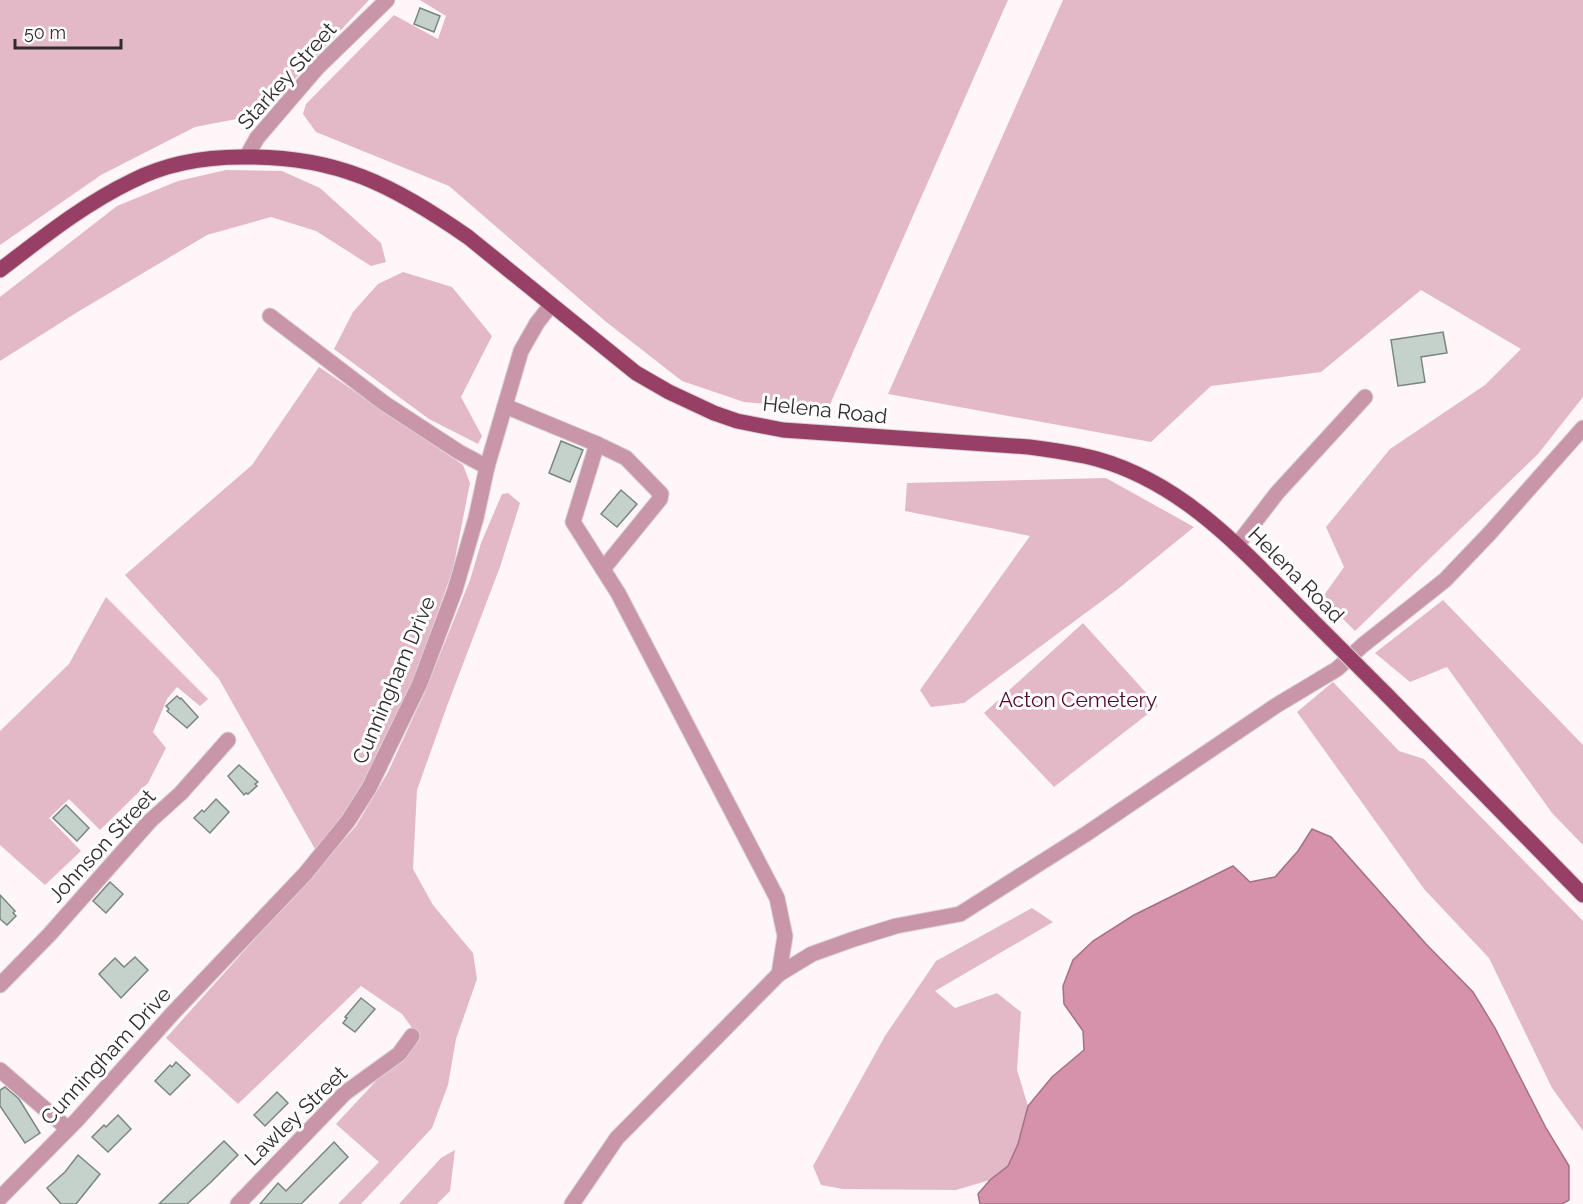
<svg xmlns="http://www.w3.org/2000/svg" width="1583" height="1204" font-family="Raleway,sans-serif">
<style>
.green{fill:#e3b8c7}
.water{fill:#d691ab;stroke:#a47285;stroke-width:1.5}
.building{fill:#c5d2cb;stroke:#7a8680;stroke-width:1.5}
.lines{fill:none;stroke-linecap:round;stroke-linejoin:round}
.minor-casing{stroke:#dad1d4;stroke-width:17}
.major-casing{stroke:#dad1d4;stroke-width:17}
.minor{stroke:#c995a8;stroke-width:15}
.major{stroke:#983f66;stroke-width:15}
.major-bridge-casing{stroke:#dad1d4;stroke-width:17;stroke-linecap:butt}
.major-bridge{stroke:#983f66;stroke-width:15}
.labels{text-anchor:middle;stroke-width:6;stroke-linejoin:round;paint-order:stroke}
.street-label{font-size:21px;fill:#302b2d;stroke:#fff}
.park-label{font-size:21px;fill:#570330;stroke:#fff}
</style>
<rect width="100%" height="100%" fill="#fff6f9"/>
<g class="green">
<polygon points="0,0 369,0 262,114 195,127 101,175 0,245"/>
<polygon points="420,0 1008,0 828,409 744,402 682,381 605,321 449,186 316,132 303,114 306,104 394,15 438,39 446,16"/>
<polygon points="1063,0 1583,0 1583,397 1538,454 1355,631 1322,598 1344,567 1326,527 1390,449 1485,385 1521,349 1421,290 1321,372 1211,386 1151,442 888,394"/>
<polygon points="226,170 282,171 320,188 381,243 386,262 371,266 316,231 271,217 207,235 76,313 0,361 0,297 117,206 178,181"/>
<polygon points="403,272 452,287 492,336 461,397 482,436 478,444 429,419 334,349 353,312 378,284"/>
<polygon points="319,367 463,465 470,483 453,569 410,690 369,772 341,819 315,849 219,679 125,575 252,465"/>
<polygon points="1106,478 1194,527 1118,589 964,703 931,707 920,690 1030,536 905,511 907,483"/>
<polygon points="508,493 520,503 500,567 447,706 417,790 413,869 433,905 473,953 477,979 456,1039 448,1085 432,1128 361,1204 338,1204 379,1162 336,1124 418,1036 402,1014 361,986 238,1104 166,1038 356,826 388,772 424,694 470,580 481,543 502,494"/>
<polygon points="106,597 208,699 200,706 177,687 167,699 153,732 166,748 148,783 100,830 69,799 49,818 81,851 45,885 0,845 0,731 69,664"/>
<polygon points="1443,600 1583,745 1583,845 1552,813 1447,667 1410,682 1375,653"/>
<polygon points="1083,623 1158,706 1054,787 984,713"/>
<polygon points="1333,682 1399,751 1424,759 1583,921 1583,1131 1552,1088 1489,958 1424,889 1297,712"/>
<polygon points="1032,908 1053,922 935,991 955,1008 997,993 1021,1012 1017,1070 1028,1106 1018,1144 1008,1166 990,1180 956,1190 843,1189 821,1185 813,1166 885,1036 936,961"/>
<polygon points="455,1150 450,1191 437,1204 399,1204 441,1158"/>
</g>
<polygon class="water" points="1312,829 1331,837 1426,944 1473,992 1495,1028 1546,1128 1569,1166 1569,1200 1562,1204 980,1204 978,1194 990,1180 1008,1166 1018,1144 1028,1106 1052,1077 1084,1050 1083,1031 1064,1004 1063,986 1073,960 1093,941 1134,915 1233,866 1250,882 1275,877 1298,851"/>
<g class="building">
<polygon points="420,8 440,16 434,32 414,24"/>
<polygon points="1443,332 1447,353 1421,357 1425,382 1398,386 1391,340"/>
<polygon points="561,441 583,450 570,482 549,473"/>
<polygon points="621,490 637,504 617,527 601,514"/>
<polygon points="177,696 180,699 181,698 198,717 187,728 167,711 169,709 166,706"/>
<polygon points="239,765 258,782 255,784 257,786 248,794 246,793 244,795 228,776"/>
<polygon points="216,799 229,812 210,833 194,818 202,810 204,812"/>
<polygon points="66,805 89,828 77,841 53,818"/>
<polygon points="110,882 123,894 106,913 93,901"/>
<polygon points="0,895 15,911 13,913 16,916 7,925 0,919"/>
<polygon points="135,957 148,970 121,998 99,974 115,958 124,967"/>
<polygon points="361,998 375,1009 355,1032 343,1023 347,1018 345,1017"/>
<polygon points="176,1062 190,1075 170,1095 155,1081 170,1065 172,1067"/>
<polygon points="5,1087 19,1099 40,1133 25,1143 0,1106 0,1090"/>
<polygon points="277,1092 288,1103 265,1126 254,1115"/>
<polygon points="118,1115 131,1129 108,1152 92,1137 104,1125 106,1127"/>
<polygon points="224,1141 238,1155 211,1182 187,1204 159,1204"/>
<polygon points="334,1142 348,1157 301,1204 260,1204 278,1183 286,1191"/>
<polygon points="78,1155 100,1174 76,1204 61,1204 47,1188 65,1172"/>
</g>
<g class="lines">
<g class="minor-casing">
<g id="minor">
<polyline points="247,156 257,138 317,68 387,0"/>
<polyline points="270,316 384,403 459,452 487,467"/>
<polyline points="505,406 597,444 573,522 618,593 777,898 785,936 779,974"/>
<polyline points="597,444 626,458 661,494 660,499 603,569"/>
<polyline points="1237,545 1277,493 1365,397"/>
<polyline points="0,985 49,935 150,821 181,793 228,740"/>
<polyline points="0,1070 68,1129"/>
<polyline points="0,1198 77,1120 172,1014 305,874 348,821 369,788 420,683 455,590 476,518 487,467 521,351 537,323 551,305"/>
<polyline points="238,1204 345,1093 399,1054 412,1036"/>
<polyline points="572,1204 617,1138 779,974 812,954 854,939 896,926 960,914 1086,834 1277,705 1337,669 1363,645 1445,580 1489,534 1583,428"/>
</g>
</g>
<g class="major-casing">
<g id="major">
<path d="M0 270C42 238 84 204 132 181 165 164 205 157 242 157 336 155 393 185 468 237L636 373 669 392 714 413 737 421 783 430 1029 447C1052 450 1075 453 1097 459 1186 484 1245 553 1308 616"/>
<polyline points="1385,693 1583,895"/>
</g>
</g>
<use href="#minor" class="minor"/>
<use href="#major" class="major"/>
<g class="major-bridge-casing">
<polyline id="major-bridge" points="1308,616 1385,693"/>
</g>
<use href="#major-bridge" class="major-bridge"/>
</g>
<g class="labels">
<g class="street-label">
<text transform="translate(287 76) rotate(-48)" y="7">Starkey Street</text>
<text transform="translate(825 410) rotate(6)" y="7">Helena Road</text>
<text transform="translate(1296 575) rotate(45)" y="7">Helena Road</text>
<text transform="translate(394 680) rotate(-67)" y="7">Cunningham Drive</text>
<text transform="translate(102 846) rotate(-47)" y="7">Johnson Street</text>
<text transform="translate(106 1056) rotate(-47)" y="7">Cunningham Drive</text>
<text transform="translate(296 1116) rotate(-44)" y="7">Lawley Street</text>
</g>
<g class="park-label">
<text x="1078" y="707">Acton Cemetery</text>
</g>
</g>
<path d="M15 39v9h106v-9" fill="none" stroke="#302b2d" stroke-width="3"/>
<text x="24" y="39" font-size="18" fill="#302b2d" stroke="#ffffff" stroke-width="4.5" paint-order="stroke">50 m</text>
</svg>
